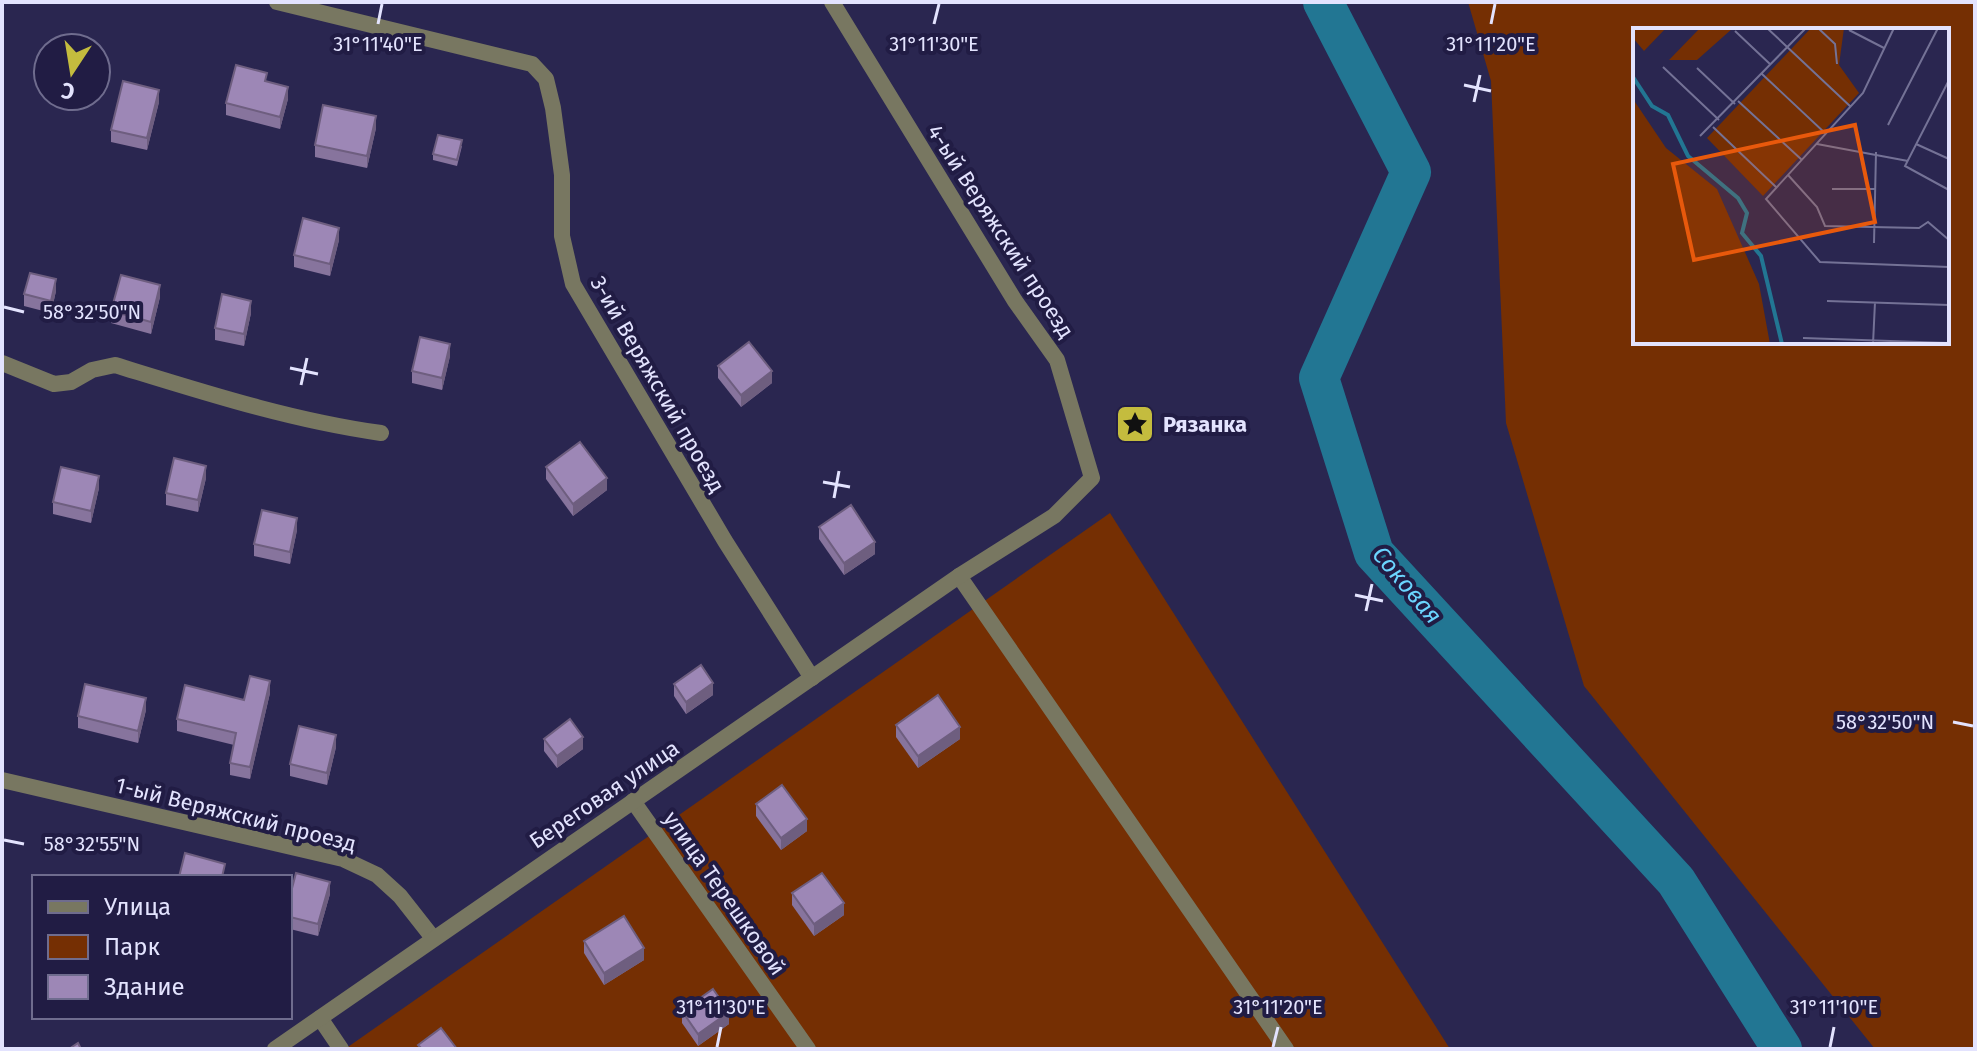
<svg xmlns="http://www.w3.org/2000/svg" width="1977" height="1051" font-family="'Fira Sans',sans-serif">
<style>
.green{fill:#752f03;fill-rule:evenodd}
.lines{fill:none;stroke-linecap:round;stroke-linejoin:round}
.river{stroke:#227693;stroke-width:40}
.street{stroke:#787761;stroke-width:16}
.wall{fill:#87749d}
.shaded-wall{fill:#6e5e7f}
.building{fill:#9d87b6;stroke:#6e5e7f;stroke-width:2}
.ticks{fill:none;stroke:#e3e3fe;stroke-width:3}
.labels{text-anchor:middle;stroke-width:8;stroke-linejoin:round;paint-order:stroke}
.street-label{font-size:22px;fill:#e3e3fe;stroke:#211c44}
.poi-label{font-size:22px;font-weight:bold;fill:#e3e3fe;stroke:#211c44;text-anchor:start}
.water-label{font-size:24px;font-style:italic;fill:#6bd5fe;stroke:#211c44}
.inset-river{fill:none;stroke:#227693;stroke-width:4}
.inset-road{fill:none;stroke:#747296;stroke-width:2}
.view{fill:#e8590c;fill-opacity:0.15;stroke:#e8590c;stroke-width:4}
.inset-edge{fill:none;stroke:#e3e3fe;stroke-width:4}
.ticks-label{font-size:20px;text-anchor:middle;fill:#e3e3fe;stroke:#211c44;stroke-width:8;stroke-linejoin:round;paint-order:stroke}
</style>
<rect width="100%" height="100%" fill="#2a2650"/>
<g class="green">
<path d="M1468 2H1975V1049H1875L1584 686 1506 423 1491 81ZM1635 30H1947V342H1635Z"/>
<polygon points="1110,513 1450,1049 345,1049"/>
</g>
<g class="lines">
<polyline class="river" points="1323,2 1411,172 1319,378 1374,553 1676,881 1782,1049"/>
<g class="street">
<polyline points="277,2 532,64 546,79 553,108 562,175 562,236 573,284 725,541 812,678"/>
<path d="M2 363 54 384 71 382 92 370 115 365C203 392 289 420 381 433"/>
<polyline points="959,576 1286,1049"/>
<polyline points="2,780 343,859 377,875 400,896 433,938"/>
<polyline points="633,801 808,1049"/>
<polyline points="320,1018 341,1049"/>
<polyline points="275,1049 959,576 1054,516 1092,478 1057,360 1015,301 832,2"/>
</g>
</g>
<g class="wall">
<polygon points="267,81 288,99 280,129 226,115 226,103"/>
<polygon points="159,102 147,150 111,142 111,130"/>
<polygon points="376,128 367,168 315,157 315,145"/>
<polygon points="462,146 457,166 433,160 433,154"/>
<polygon points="339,240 330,276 294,267 294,255"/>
<polygon points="56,291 51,313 24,306 24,294"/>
<polygon points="160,297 151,334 111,323 111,311"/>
<polygon points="251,313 244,346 215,340 215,328"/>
<polygon points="450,356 442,390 412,383 412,371"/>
<polygon points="718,366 772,383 741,407 718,378"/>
<polygon points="546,467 607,490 573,516 546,479"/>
<polygon points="206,478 198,512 166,505 166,493"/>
<polygon points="99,488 91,523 53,514 53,502"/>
<polygon points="819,527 875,554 844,575 819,539"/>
<polygon points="297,530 290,564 254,556 254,544"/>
<polygon points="674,684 713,695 686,714 674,696"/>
<polygon points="270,693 250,779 230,775 230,763 234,745 177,731 177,719"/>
<polygon points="146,710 138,743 78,728 78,716"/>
<polygon points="896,725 960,739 918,768 896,737"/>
<polygon points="544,739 583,749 557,768 544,751"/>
<polygon points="336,747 327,785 290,776 290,764"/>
<polygon points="756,804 807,831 781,850 756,816"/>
<polygon points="792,893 844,915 814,936 792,905"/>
<polygon points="330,894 318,936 290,929 290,896"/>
<polygon points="584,941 644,960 604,985 584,953"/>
<polygon points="682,1011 729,1024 698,1046 682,1023"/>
</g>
<g class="shaded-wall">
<polygon points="288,87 288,99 280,129 280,117"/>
<polygon points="159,90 159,102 147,150 147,138"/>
<polygon points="376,116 376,128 367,168 367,156"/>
<polygon points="339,228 339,240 330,276 330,264"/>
<polygon points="56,279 56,291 51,313 51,301"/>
<polygon points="160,285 160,297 151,334 151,322"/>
<polygon points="251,301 251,313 244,346 244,334"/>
<polygon points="450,344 450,356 442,390 442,378"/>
<polygon points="772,371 772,383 741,407 741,395"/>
<polygon points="206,466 206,478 198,512 198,500"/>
<polygon points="99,476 99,488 91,523 91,511"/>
<polygon points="607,478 607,490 573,516 573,504"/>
<polygon points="297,518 297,530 290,564 290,552"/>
<polygon points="875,542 875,554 844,575 844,563"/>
<polygon points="270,681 270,693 250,779 250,767"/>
<polygon points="713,683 713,695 686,714 686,702"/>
<polygon points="146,698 146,710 138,743 138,731"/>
<polygon points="960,727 960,739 918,768 918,756"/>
<polygon points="336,735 336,747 327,785 327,773"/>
<polygon points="583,737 583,749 557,768 557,756"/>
<polygon points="807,819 807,831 781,850 781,838"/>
<polygon points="330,882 330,894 318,936 318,924"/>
<polygon points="844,903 844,915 814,936 814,924"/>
<polygon points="644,948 644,960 604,985 604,973"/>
<polygon points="729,1012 729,1024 698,1046 698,1034"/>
</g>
<g class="building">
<polygon points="236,65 267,73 265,81 288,87 280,117 226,103"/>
<polygon points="123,81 159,90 147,138 111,130"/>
<polygon points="323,105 376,116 367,156 315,145"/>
<polygon points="438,135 462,140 457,160 433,154"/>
<polygon points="303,218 339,228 330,264 294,255"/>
<polygon points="30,273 56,279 51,301 24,294"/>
<polygon points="121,275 160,285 151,322 111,311"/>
<polygon points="222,294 251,301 244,334 215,328"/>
<polygon points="420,337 450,344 442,378 412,371"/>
<polygon points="749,342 772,371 741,395 718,366"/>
<polygon points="580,442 607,478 573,504 546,467"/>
<polygon points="174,458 206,466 198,500 166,493"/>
<polygon points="61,467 99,476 91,511 53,502"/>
<polygon points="851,505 875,542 844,563 819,527"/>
<polygon points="262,510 297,518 290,552 254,544"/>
<polygon points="701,665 713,683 686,702 674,684"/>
<polygon points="250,676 270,681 250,767 230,763 236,733 177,719 185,685 244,700"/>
<polygon points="85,684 146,698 138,731 78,716"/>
<polygon points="938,695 960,727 918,756 896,725"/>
<polygon points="570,719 583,737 557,756 544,739"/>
<polygon points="299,726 336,735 327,773 290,764"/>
<polygon points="782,785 807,819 781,838 756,804"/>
<polygon points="185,853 225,864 222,877 179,877"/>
<polygon points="296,873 330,882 318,924 290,917 290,896"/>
<polygon points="822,873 844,903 814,924 792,893"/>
<polygon points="624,916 644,948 604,973 584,941"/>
<polygon points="713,989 729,1012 698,1034 682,1011"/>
<polygon points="441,1028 457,1049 422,1049 418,1045"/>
<polygon points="78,1043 81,1049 69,1049"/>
</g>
<path class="ticks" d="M378 24 382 4M934 24 939 4M1491 24 1495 4M1464 85 1491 91M1474 102 1480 75M4 307 24 312M290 368 318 374M301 385 307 358M823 482 850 487M834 498 839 471M1355 595 1383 601M1366 611 1372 584M1953 722 1973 726M4 840 24 844M717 1047 721 1027M1273 1047 1278 1027M1830 1047 1834 1027"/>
<defs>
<g id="sight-square" transform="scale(2)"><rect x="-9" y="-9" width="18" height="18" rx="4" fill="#c4bc3e" stroke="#211c44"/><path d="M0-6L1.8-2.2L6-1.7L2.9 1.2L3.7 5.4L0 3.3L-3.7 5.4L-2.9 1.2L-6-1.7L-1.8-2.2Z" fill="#111"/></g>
</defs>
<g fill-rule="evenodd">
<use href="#sight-square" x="1135" y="424"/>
</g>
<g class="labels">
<g class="street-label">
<text transform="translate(1001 231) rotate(57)" y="8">4-ый Веряжский проезд</text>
<text transform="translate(658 384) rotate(60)" y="8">3-ий Веряжский проезд</text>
<text transform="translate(604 794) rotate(-34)" y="8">Береговая улица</text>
<text transform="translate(236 814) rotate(14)" y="8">1-ый Веряжский проезд</text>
<text transform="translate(725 893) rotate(55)" y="8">улица Терешковой</text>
</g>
<g class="poi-label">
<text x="1163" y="432">Рязанка</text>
</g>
<g class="water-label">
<text transform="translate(1407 585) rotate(50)" y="8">Соковая</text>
</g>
</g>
<g transform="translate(1633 28)">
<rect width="316" height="316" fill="#2a2650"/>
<path d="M0 0H33L11 23 0 10ZM67 0H100L64 32H36ZM178 0H211L206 37 226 65 130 168 74 110ZM0 71 33 120 84 161 126 256 137 316H0Z" fill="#752f03"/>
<path class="inset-river" d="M0 49 19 78 35 87 55 128 105 170 114 185 109 205 128 228 149 316"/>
<path class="inset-road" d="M134 0 218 79M185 0 202 16 204 36M261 0 230 65 133 171 187 234 316 239M216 2 251 20M102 3 138 37M30 39 86 92M64 40 102 76M129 46 193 106M316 52 272 138 316 162M105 73 169 132M255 97 305 0M80 99 143 159M67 108 173 0M184 116 275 133M283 116 316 131M155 147 184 179 192 198 286 200 295 194 316 212M199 161H243M241 215 243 124M194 273 316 277M170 310 316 315M240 316 242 274"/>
<path class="view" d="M222 97 242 194 61 232 40 136Z"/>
<rect width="316" height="316" class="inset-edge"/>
</g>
<g class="ticks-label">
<text x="378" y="51">31°11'40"E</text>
<text x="934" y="51">31°11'30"E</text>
<text x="1491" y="51">31°11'20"E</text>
<text x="92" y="319">58°32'50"N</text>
<text x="1885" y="729">58°32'50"N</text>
<text x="92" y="851">58°32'55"N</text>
<text x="721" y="1014">31°11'30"E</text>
<text x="1278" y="1014">31°11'20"E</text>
<text x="1834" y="1014">31°11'10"E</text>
</g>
<rect width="1977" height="1051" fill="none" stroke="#e3e3fe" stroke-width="8"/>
<rect x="32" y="875" width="260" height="144" fill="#211c44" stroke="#6f6c8e" stroke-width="2"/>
<rect x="48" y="901" width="40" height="12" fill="#787761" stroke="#6f6c8e" stroke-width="2"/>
<text x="104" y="915" font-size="24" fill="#e3e3fe">Улица</text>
<rect x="48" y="935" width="40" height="24" fill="#752f03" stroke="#6f6c8e" stroke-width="2"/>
<text x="104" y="955" font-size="24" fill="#e3e3fe">Парк</text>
<rect x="48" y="975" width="40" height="24" fill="#9d87b6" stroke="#6f6c8e" stroke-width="2"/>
<text x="104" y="995" font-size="24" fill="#e3e3fe">Здание</text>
<g transform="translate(72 72) rotate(192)"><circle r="38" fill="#211c44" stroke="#6f6c8e" stroke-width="2"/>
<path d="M0-6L14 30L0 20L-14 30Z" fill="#c4bc3e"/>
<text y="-12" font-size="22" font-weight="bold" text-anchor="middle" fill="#e3e3fe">С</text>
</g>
</svg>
